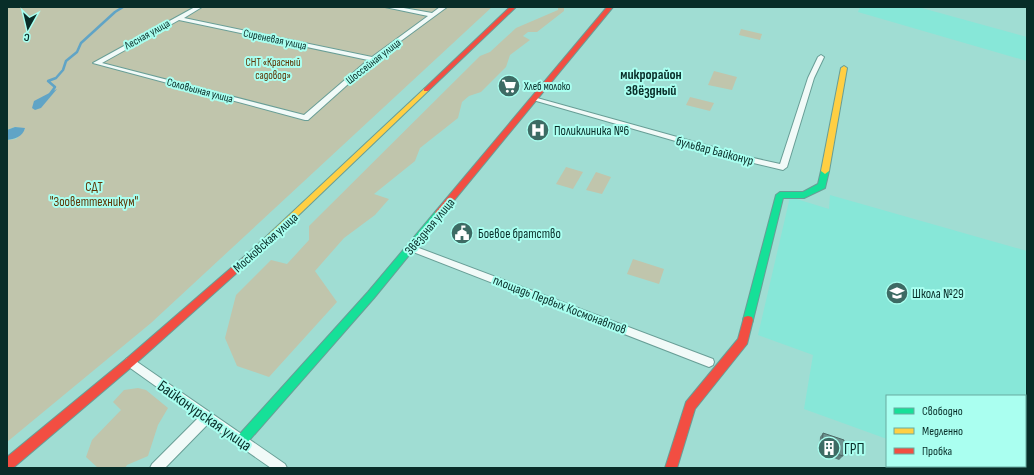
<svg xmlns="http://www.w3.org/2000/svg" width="1034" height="475" font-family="'Sofia Sans Condensed',sans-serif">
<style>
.built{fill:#87e7d8}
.green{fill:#c0c5ac}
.water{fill:#60a4c6}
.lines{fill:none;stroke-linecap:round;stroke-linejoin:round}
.stream{stroke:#60a4c6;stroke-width:2.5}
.street-casing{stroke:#689e96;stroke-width:2}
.fast-casing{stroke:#689e96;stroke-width:2}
.slow-casing{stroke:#689e96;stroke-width:2}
.jam-casing{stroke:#689e96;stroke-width:2}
.street{fill:#f1faf8;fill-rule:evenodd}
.fast{fill:#16e098;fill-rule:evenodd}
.slow{fill:#ffcf43;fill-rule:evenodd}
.jam{fill:#f24e42;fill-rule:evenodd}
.wall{fill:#5e7f7c}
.building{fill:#6d9490;stroke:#4c6865}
.labels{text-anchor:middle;stroke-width:4;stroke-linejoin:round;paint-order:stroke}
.far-street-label{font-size:11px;fill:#082d28;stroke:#aafff0}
.far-park-label{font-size:11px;fill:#5e3404;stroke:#aafff0}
.far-poi-label{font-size:11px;fill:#082d28;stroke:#aafff0;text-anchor:start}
.poi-label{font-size:13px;fill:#082d28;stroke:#aafff0;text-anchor:start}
.street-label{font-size:13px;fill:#082d28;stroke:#aafff0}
.park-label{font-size:13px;fill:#5e3404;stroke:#aafff0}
.far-district-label{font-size:14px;font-weight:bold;fill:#082d28;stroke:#aafff0}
.near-street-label{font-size:16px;fill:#082d28;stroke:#aafff0}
.near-poi-label{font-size:16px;fill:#082d28;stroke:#aafff0;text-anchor:start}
</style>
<rect width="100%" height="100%" fill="#a0ddd3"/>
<g class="built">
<polygon points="860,7 918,7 1027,37 1027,61 858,12"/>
<polygon points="830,195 1027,251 1027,468 965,468 959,466 1025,466 1025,396 887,396 887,439 804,409 813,355 758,335 790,197 829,209"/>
</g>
<g class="green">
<polygon points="7,7 492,7 151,323 7,442 7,140 16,139 25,129 15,127 7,130"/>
<polygon points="558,7 564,7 564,11 537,32 528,32 523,36 530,40 510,55 506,67 481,92 469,96 462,102 458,118 420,148 415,161 374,194 389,199 375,215 344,238 315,271 337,302 269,377 237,366 225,338 236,295 271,260 287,264 309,240 309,226 480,56 490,52 516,28 558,10"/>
<polygon points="741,29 762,34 760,40 739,35"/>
<polygon points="714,71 737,77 732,90 708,85"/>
<polygon points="690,97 714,103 710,111 686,105"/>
<polygon points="566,167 583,172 573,189 556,184"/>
<polygon points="596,172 611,177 602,194 586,190"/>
<polygon points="633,259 664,269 659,284 627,274"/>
<polygon points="138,388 146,390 168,408 158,425 148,456 127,465 125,468 98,468 86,457 92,440 121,410 113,402 124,390"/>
</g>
<g class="water">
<polygon points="57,89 41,108 35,110 32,108 34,101"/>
<path d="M15 127 25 128C23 137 14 139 7 140V130Z"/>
</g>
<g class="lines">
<polyline class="stream" points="50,94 55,87 48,81 56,78 63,70 66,61 77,52 81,43 115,12 123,7"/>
<g class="street-casing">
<g id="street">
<path d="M195 7H202L184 18 372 57 428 16 385 7H398L432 13 440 7H447L375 60 308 120H305L93 63ZM179 20 368 60 304 115 102 63Z"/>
<polygon points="821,55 824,57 814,78 787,167 783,170 745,161 533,100 531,99 535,97 537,98 749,157 780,164 808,78 818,57"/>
<polygon points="411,245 713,359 714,362 713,365 709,367 408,250 406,248 408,246"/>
<polygon points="130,357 285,464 287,468 271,468 208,424 165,468 150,468 152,464 199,417 126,365 125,362 126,359"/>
</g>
</g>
<g class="fast-casing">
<g id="fast">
<polygon points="825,168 829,171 825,188 804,198 783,198 753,320 752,323 748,324 744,323 743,320 776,195 780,192 803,192 818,184 821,171"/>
<polygon points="439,210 443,213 442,215 374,298 246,444 242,446 238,444 236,440 238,436 368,292 436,211"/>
</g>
</g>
<g class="slow-casing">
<g id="slow">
<polygon points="844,66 847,68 829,171 825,174 821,171 841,68"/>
<polygon points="426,88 429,90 428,91 259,253 253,253 251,251 253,249 424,89"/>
</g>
</g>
<g class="jam-casing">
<g id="jam">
<polygon points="510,7 516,7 428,91 424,91 424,89"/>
<polygon points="607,7 613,7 442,215 436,215 435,213 436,211"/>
<polygon points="256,248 259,249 261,251 259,253 134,365 13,468 7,468 7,457 126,359 253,249"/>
<polygon points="748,316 752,317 753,320 747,344 695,409 677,468 665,468 686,402 738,339 744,317"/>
</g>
</g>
<use href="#street" class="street"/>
<use href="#fast" class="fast"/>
<use href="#slow" class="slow"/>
<use href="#jam" class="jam"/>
</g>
<polygon class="wall" points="823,433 843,456 839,460 819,452 820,437"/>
<polygon class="building" points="823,433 844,440 843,456 822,449"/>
<defs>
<g id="supermarket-disc" transform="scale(1.15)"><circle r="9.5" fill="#3d6b64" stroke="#aafff0"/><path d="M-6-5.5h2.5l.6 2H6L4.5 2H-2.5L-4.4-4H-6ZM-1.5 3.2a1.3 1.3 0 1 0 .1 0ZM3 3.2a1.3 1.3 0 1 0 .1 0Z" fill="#fff"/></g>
<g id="hospital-disc" transform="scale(1.15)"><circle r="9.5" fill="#3d6b64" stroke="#aafff0"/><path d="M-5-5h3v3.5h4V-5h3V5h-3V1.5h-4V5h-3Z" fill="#fff"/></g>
<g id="civic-disc" transform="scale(1.15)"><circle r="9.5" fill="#3d6b64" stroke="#aafff0"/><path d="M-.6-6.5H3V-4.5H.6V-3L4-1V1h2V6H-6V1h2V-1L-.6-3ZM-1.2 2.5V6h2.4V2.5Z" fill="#fff"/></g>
<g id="school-disc" transform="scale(1.15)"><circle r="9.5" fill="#3d6b64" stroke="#aafff0"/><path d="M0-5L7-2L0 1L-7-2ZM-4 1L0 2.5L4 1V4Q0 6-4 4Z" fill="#fff"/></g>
<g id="building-disc" transform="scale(1.15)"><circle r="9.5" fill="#3d6b64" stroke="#aafff0"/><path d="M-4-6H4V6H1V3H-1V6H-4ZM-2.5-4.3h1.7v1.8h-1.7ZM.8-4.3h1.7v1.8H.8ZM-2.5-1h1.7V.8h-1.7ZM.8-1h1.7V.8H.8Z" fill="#fff"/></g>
</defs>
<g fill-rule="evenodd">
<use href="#supermarket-disc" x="509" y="86"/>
<use href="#hospital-disc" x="538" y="130"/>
<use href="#civic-disc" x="462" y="233"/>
<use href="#school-disc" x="897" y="293"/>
<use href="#building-disc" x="829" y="448"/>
</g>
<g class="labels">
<g class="far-street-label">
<text transform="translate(147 34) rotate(-29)" y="4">Лесная улица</text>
<text transform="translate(275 39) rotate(12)" y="4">Сиреневая улица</text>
<text transform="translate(373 61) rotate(-38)" y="4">Шоссейная улица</text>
<text transform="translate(200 90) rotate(15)" y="4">Соловьиная улица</text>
</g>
<g class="far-park-label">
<text x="273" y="66">СНТ «Красный<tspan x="273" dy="13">садовод»</tspan></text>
</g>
<g class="far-poi-label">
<text x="524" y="90">Хлеб молоко</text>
</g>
<g class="poi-label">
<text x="554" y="135">Поликлиника №6</text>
<text x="478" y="238">Боевое братство</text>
<text x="912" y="298">Школа №29</text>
</g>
<g class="street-label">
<text transform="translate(715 150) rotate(15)" y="5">бульвар Байконур</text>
<text transform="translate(429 226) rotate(-50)" y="5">Звёздная улица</text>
<text transform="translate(265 242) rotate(-42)" y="5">Московская улица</text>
<text transform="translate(560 304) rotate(21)" y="5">площадь Первых Космонавтов</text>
</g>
<g class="park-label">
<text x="94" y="191">СДТ<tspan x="94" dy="15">"Зооветтехникум"</tspan></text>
</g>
<g class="far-district-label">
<text x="651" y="79">микрорайон<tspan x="651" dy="16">Звёздный</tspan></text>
</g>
<g class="near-street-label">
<text transform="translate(205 415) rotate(35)" y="6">Байконурская улица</text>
</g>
<g class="near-poi-label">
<text x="844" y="454">ГРП</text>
</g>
</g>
<rect width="1034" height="475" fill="none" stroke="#082d28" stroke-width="16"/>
<rect x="886" y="395" width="140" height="72" fill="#aafff0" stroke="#69aba0"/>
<rect x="894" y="408" width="20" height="6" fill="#16e098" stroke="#69aba0"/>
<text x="922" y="415" font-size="12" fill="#082d28">Свободно</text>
<rect x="894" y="428" width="20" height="6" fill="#ffcf43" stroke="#69aba0"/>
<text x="922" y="435" font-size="12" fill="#082d28">Медленно</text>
<rect x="894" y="448" width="20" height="6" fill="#f24e42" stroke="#69aba0"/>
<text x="922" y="455" font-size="12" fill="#082d28">Пробка</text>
<g transform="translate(28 28) rotate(188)" stroke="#aafff0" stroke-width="3" paint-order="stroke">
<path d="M0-3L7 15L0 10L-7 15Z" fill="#082d28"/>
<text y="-6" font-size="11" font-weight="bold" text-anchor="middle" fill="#082d28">С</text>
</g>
</svg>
